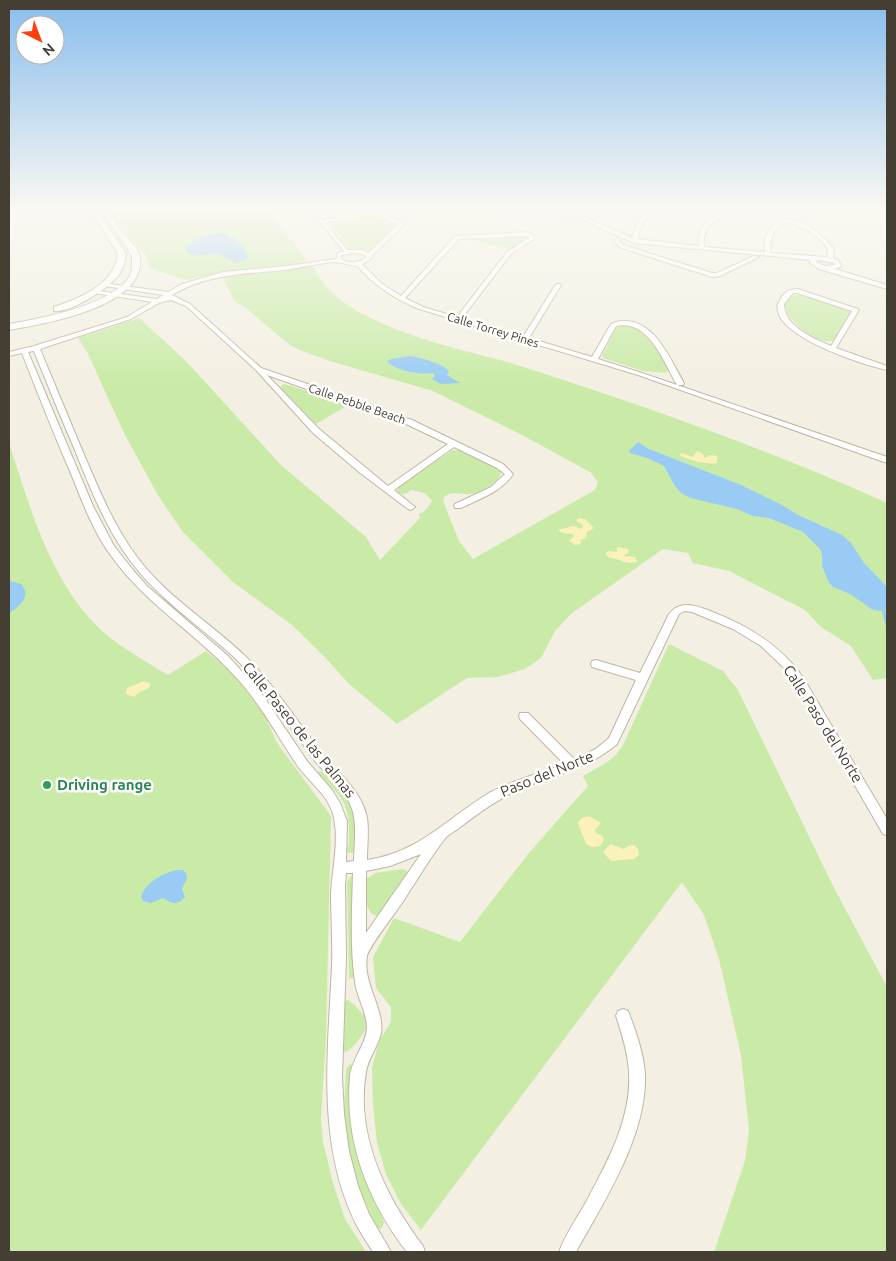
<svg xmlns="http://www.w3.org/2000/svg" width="896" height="1261" font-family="Ubuntu,sans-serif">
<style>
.green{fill:#c9eba7}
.sand{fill:#fbf1ba}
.water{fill:#99cbf5}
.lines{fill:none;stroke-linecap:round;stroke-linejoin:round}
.stream{stroke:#99cbf5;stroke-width:3}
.minor-casing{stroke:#bfb7a5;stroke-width:2}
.tertiary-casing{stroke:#bfb7a5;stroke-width:2}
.minor{fill:#fff;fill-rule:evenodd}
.tertiary{fill:#fff;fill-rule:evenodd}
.leisure-dot{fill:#2e9e5b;stroke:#fff;stroke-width:2}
.labels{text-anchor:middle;stroke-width:5;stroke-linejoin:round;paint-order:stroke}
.far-street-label{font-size:12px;fill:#453e32;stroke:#fff}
.street-label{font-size:15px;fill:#453e32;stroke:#fff}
.leisure-label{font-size:15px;font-weight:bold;fill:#27864d;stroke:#fff;text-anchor:start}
</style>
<rect width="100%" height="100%" fill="#f3efe2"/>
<g class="green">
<polygon points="109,209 267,209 307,261 289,265 228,271 186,280 150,268 145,254 114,218"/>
<polygon points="376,215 384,217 398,225 369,250 350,248 330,225"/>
<polygon points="523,236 527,239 509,249 465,238 493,239"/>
<path d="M313 266C325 290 343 304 367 316 420 344 480 352 536 371 655 410 773 451 887 503V678L873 680 851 646 821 627 805 610 729 571 693 563 688 553 663 549 572 613 555 631 541 658 525 669 498 677 467 678 397 724 348 683 324 656 292 625 233 582 183 532 159 497 125 435 87 352 78 338 139 318 185 360 281 465 366 537 380 560 420 518 419 514 425 511 432 501 425 493 411 490C409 494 402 495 397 492L399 486 453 450 466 451 501 471C501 482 481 492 471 494 460 495 453 490 444 497L443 501 459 541 473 559 595 490 598 482 590 472 522 435 433 391 330 361 302 351 290 345 246 308 235 302 223 278Z"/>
<path d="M801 295 851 310 852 313 834 340C814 350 756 294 801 295Z"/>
<path d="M622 325C649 329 654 349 669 369L667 373 643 371 603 358 602 356 615 330Z"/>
<polygon points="284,384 350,404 316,424 280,387"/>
<path d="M9 443C30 507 50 582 101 630 121 648 145 661 168 675L206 651 231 672 247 692 265 716 277 743 331 816 326 1038 321 1118 323 1142 333 1183 345 1219 366 1252H9Z"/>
<polygon points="669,644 723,671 738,690 833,886 887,987 887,1252 714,1252 745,1161 749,1130 741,1055 719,959 704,915 682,882 421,1230 401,1204 386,1174 377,1143 373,1105 372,1068 379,1041 391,1022 391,1007 376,988 373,957 394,918 460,942 528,854 588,786 583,776 606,763 616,755 623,745"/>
<path d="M319 771C327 772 350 795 353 803 356 813 359 845 352 853L347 852C349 846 349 839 349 833 350 801 338 794 318 773Z"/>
<path d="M403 869 409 872 378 916C363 915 367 891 366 879L375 873Z"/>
<polygon points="351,876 353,877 356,977 349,979 347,882"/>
<path d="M348 1000C354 1004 368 1017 367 1025 367 1030 352 1049 348 1051 347 1052 341 1053 340 1053L344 1001Z"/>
<path d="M350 1064 353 1065 367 1180 384 1222 382 1228 378 1229C358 1195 344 1151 344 1111 344 1097 346 1083 346 1069Z"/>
</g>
<g class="sand">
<path d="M697 451 702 453 705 458 709 455 717 456V463C708 465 687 460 679 455L682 453 693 457Z"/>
<polygon points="579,518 585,519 594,528 587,532 586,538 580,540 581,544 575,545 569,541 574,536 573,534 562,533 558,530 573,526 582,529 583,525 576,521"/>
<path d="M617 547 628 549 629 552 624 556 635 557 637 562C623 565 620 558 610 558L605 554 608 551 617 552Z"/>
<polygon points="144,681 151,684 149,688 140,692 134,697 126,694 127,688"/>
<path d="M589 816 601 823 595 830 597 834 602 835 604 840 600 846 592 847 586 844C584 836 579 830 578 822L582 818Z"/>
<polygon points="610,844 624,849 628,846 634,845 638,849 639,855 634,859 611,861 603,852"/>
</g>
<g class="water">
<path d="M220 233C232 235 247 245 248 257L244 261 235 263 218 253 195 256 185 251C187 241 210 233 220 233Z"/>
<path d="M410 356C419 357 444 364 449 371L447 375 460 383 441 384 432 379 435 376 433 373C420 375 395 371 387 361L391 359Z"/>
<polygon points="638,442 649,449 741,485 782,505 798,515 842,535 851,543 864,563 887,587 887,609 880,611 871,609 852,595 833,587 829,583 822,566 822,555 820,549 803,532 769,518 753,516 737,509 690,498 681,493 675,486 664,466 647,458 630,453 629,451"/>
<path d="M9 581 21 584C32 596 20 606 9 613Z"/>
<path d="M177 870H183L186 873 187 878 182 889 185 897C176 907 172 903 163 898L151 903 143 901 141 897C146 882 163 873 177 870Z"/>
</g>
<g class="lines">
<polyline class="stream" points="883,608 887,625"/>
<g class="minor-casing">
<g id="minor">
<path d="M309 209H314L323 220C353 214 375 208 404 223V225L372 256V258L362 264 381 283 401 296 455 236 526 232 534 235 533 240 511 254 462 318 523 337 556 284H560L561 285 529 338 592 357 611 324C616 322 621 320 626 321 656 322 671 361 684 383L683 385H677C663 361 649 319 616 326L598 359 642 373 887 457V462H884L638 375 419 309C395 299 375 286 357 266 349 266 342 262 335 262 318 263 301 268 285 270 246 274 207 274 172 295L190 304 261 368 412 420 503 464 513 474C502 492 479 499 461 508H455L454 506 455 504 491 487 505 474 497 468 454 447 394 490 415 507 411 510 408 509 359 472 313 433 256 370 186 306 171 300 159 303 131 319 40 349C54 383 68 416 82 450 98 487 113 525 137 557 166 596 208 621 243 654 273 683 295 718 320 751 337 772 362 791 367 818 369 832 367 847 367 860 420 852 446 819 489 793 513 780 539 774 564 764L520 719 519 716 520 713H528L575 760 597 748 609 738 636 680 592 667 591 664 592 661 596 660 640 673 669 614C680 600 695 605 710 611 747 625 781 645 804 679 814 695 823 712 833 728 851 758 869 789 887 819V835L883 834 801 692 784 668 761 646 733 629 692 612 684 611 679 614 617 744C588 769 557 774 522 788 499 798 479 813 459 828 454 832 447 835 444 840 429 859 416 882 402 903 396 912 368 948 367 956 362 983 385 1009 381 1033 378 1047 368 1058 366 1072 355 1135 386 1197 423 1246L425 1252H407C368 1202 344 1140 350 1076 352 1058 367 1044 367 1026 366 1011 357 997 355 982 350 947 352 909 353 873H346L345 885 346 957 342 1077 344 1114 349 1151 358 1186 369 1214 391 1252H373C368 1244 362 1235 357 1226 316 1146 328 1053 332 966 333 942 331 919 331 895 332 869 340 840 333 814 328 795 308 781 297 765 276 734 259 701 233 674 195 633 145 603 112 557 94 533 83 504 72 476 54 435 38 394 22 353L9 356V352L34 346 127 317 152 302 94 293 92 292V290L157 299 163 295 105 286 102 284 103 283 168 292 182 284 223 272 286 266 336 259 338 253 344 251ZM363 216 382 217 399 224 368 253 364 250H348L325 223ZM526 236 529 237V238L507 252 457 317 423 307 405 298 459 239ZM352 253 362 254 367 257C359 263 350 264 341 259L342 255ZM34 351C47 383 60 416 74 448 90 488 106 529 132 563 160 600 200 626 234 657 266 688 289 726 315 761 328 777 348 792 353 812 357 828 354 846 354 861L346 862 347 821 340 803 332 790 307 761 260 691 227 655 147 586 133 570 114 546 93 506 28 352ZM267 375 406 424 448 444 388 486 319 429ZM421 854 366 933V871L390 866Z"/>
<path d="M550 209 584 217 632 238 638 221 650 209H655L643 222 637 239 699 246C696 226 715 209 734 209 719 219 701 224 704 247L765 252C764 243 765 233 773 226 792 208 822 233 834 249L833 258 839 261 841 266 835 269 887 285V289L819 269 810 263V260L634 243 580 219 550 213 545 215 542 213ZM789 223C804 226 819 236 828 249L827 257 771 253C769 239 773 226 789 223ZM818 260 834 263 835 265 825 266 816 262Z"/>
<polygon points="617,238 623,245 712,273 717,273 754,256 759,257 720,276 712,277 619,247 614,240"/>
<path d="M798 289 858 309 859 310 836 348 887 366V370C860 364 795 342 780 317 778 314 778 309 777 306L782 296 789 290ZM793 293H797L852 311 831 346C813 338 784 326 784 304Z"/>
<path d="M623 1009 628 1011 630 1016C637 1035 644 1055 645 1075 647 1136 604 1201 576 1252H559C565 1235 577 1218 586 1202 607 1163 632 1118 629 1072 628 1053 622 1034 616 1016L618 1011Z"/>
</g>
</g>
<g class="tertiary-casing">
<g id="tertiary">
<path d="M90 209H97L126 254C125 262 123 269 118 276 107 289 71 313 54 311V307C80 298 114 285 118 254Z"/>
<path d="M101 209H108C112 217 117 225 122 232 128 240 139 247 140 257 147 307 44 324 9 330V324C38 319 119 304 131 273 132 270 132 262 132 258 132 253 105 218 101 209Z"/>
</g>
</g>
<use href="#minor" class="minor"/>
<use href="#tertiary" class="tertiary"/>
</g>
<linearGradient id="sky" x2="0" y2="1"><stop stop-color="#88bded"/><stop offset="0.54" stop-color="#faf8f2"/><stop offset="1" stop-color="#faf8f2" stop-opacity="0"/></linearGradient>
<rect width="896" height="386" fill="url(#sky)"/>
<circle class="leisure-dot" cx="47" cy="785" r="5"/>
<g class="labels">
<g class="far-street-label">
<text transform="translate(493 330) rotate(17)" y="4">Calle Torrey Pines</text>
<text transform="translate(357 404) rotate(19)" y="4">Calle Pebble Beach</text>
</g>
<g class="street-label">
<text transform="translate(823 724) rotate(58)" y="5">Calle Paso del Norte</text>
<text transform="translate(299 730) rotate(51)" y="5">Calle Paseo de las Palmas</text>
<text transform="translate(547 774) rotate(-22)" y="5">Paso del Norte</text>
</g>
<g class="leisure-label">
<text x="57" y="790">Driving range</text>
</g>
</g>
<rect width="896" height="1261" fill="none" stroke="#453e32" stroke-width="20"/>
<g transform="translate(40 40) rotate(138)"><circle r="24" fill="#ffffff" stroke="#b5b2ad"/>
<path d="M0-4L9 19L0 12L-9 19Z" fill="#ff3d0d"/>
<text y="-8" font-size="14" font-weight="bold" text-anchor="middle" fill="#453e32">N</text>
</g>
</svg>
